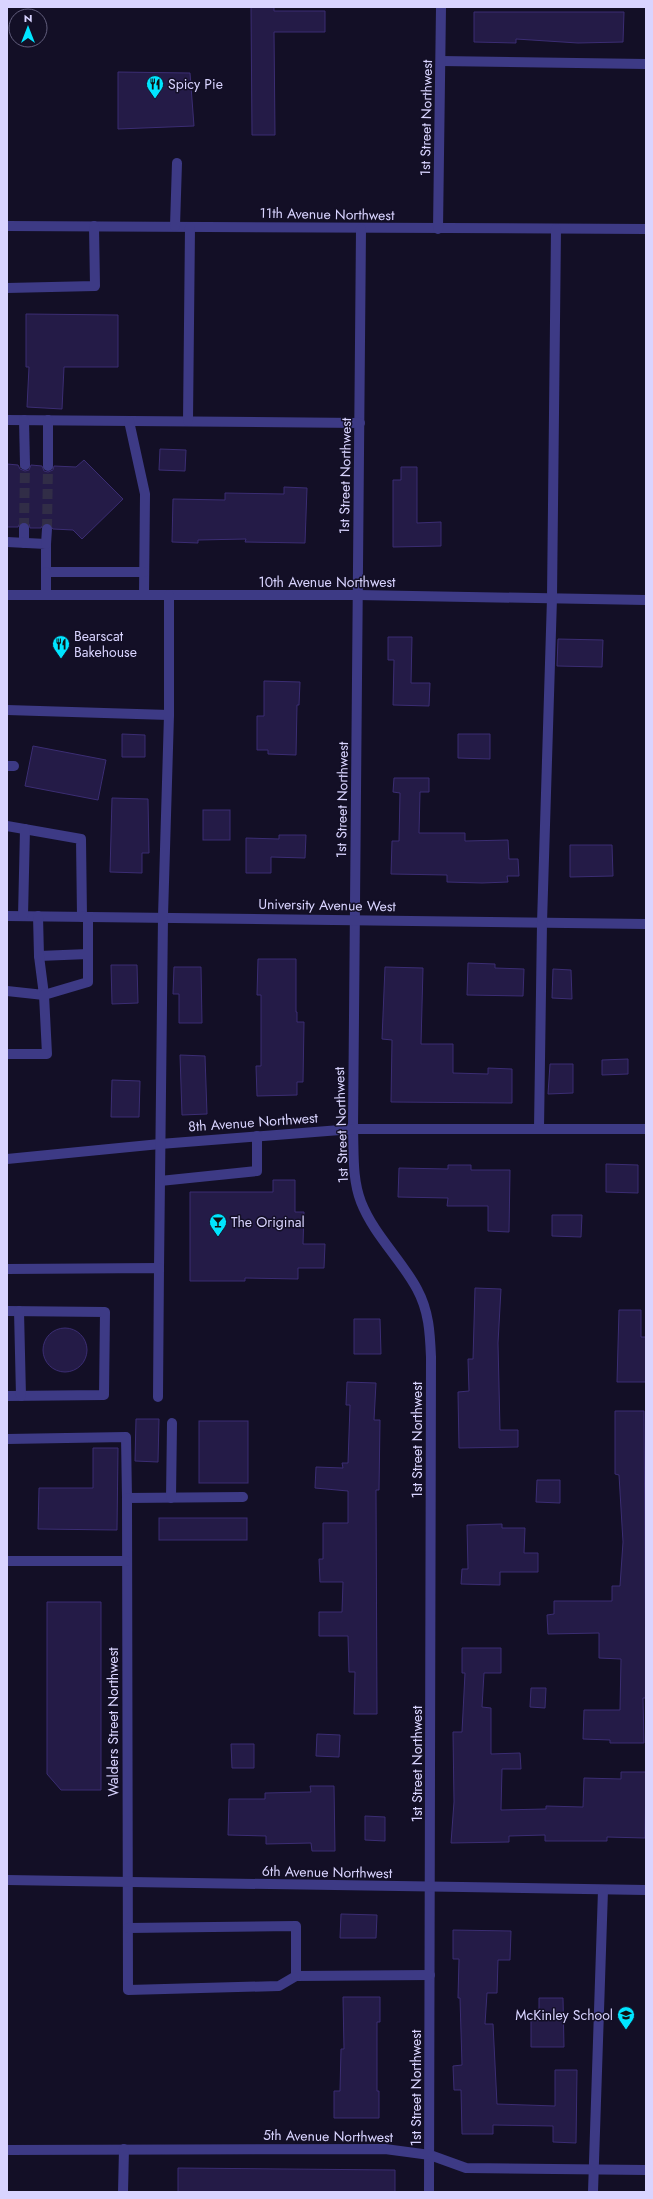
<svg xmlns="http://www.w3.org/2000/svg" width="653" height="2199" font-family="Jost,sans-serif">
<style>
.building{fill:#241b47;stroke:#3b2d73}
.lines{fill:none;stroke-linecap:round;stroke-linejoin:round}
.minor-tunnel{stroke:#312d47;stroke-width:10;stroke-dasharray:10 5;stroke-linecap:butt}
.minor{stroke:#3d3a85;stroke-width:10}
.labels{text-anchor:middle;stroke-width:3;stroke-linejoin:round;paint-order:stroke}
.poi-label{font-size:14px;fill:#d9d4ff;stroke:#130f26;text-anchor:start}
.street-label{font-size:14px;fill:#d9d4ff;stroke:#130f26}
</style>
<rect width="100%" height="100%" fill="#130f26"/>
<g class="building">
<polygon points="251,7 274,7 274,11 325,11 325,32 274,32 275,135 252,135"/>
<polygon points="474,12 624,12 623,42 578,43 516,39 516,43 474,42"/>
<polygon points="118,72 190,73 194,126 118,129"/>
<polygon points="26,314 118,315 118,367 64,367 62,409 27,407 29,367 26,367"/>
<polygon points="160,449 186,450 185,471 159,470"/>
<polygon points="84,460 123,499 82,539 73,530 53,529 48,523 44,523 41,528 30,528 29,524 24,522 20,523 18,527 7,527 7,464 18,465 20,469 25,471 29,470 31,465 42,466 44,471 48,472 53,470 54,466 76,467"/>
<polygon points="401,467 417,467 417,523 441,522 441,546 393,547 393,480 401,480"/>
<polygon points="284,487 307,488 305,543 245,542 246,539 198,540 198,543 172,542 173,499 225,500 225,493 284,494"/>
<polygon points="388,637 412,637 411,683 430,683 429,706 393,705 394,660 388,660"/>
<polygon points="558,639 603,640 602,667 557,666"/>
<polygon points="264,681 300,682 299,705 297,705 296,755 268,754 268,750 257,750 257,716 264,716"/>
<polygon points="122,734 145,735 145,757 122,757"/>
<polygon points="458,734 490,734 490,759 458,758"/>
<polygon points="33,746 106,760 98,800 25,786"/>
<polygon points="394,778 429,778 429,792 420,792 419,833 465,833 465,841 508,840 509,859 518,859 519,876 507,876 508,882 482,883 447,882 447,875 391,874 392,841 399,841 400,793 393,792"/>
<polygon points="112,798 148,799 149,853 142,853 142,873 110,872"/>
<rect x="203" y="810" width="27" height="30"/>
<polygon points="279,835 306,835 305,858 271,857 271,873 246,873 246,838 279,839"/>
<polygon points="570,845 612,845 613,876 570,877"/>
<polygon points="258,959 296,959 296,1012 297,1012 297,1022 304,1022 303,1082 297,1082 297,1095 257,1096 256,1066 261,1066 261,995 257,995"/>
<polygon points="468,963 495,964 495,968 524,969 523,996 467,995"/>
<polygon points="111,965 137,965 138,1003 112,1004"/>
<polygon points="174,967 201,967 202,1023 179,1023 179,994 173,994"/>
<polygon points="385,967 423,968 421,1044 453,1044 453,1073 488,1074 488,1068 512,1069 512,1103 391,1102 392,1040 382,1039"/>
<polygon points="553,969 571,970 572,999 552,998"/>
<polygon points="180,1055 205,1056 207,1114 182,1115"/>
<polygon points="628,1059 628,1074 602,1075 602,1060"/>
<polygon points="550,1064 573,1064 573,1093 548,1094"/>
<polygon points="112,1080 140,1081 139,1117 111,1117"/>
<polygon points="606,1164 638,1165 638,1193 606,1192"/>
<polygon points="448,1165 471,1165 471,1170 510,1170 509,1232 488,1231 488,1206 447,1206 448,1198 398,1197 399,1168 448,1169"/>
<polygon points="273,1180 295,1180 295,1212 304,1212 303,1244 325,1244 324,1268 298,1268 298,1279 245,1278 245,1281 190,1281 190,1192 273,1192"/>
<polygon points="552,1215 582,1215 581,1237 552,1236"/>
<polygon points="475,1288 501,1289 498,1343 500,1430 518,1430 518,1447 459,1448 458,1392 469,1391 468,1359 473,1359"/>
<polygon points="619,1310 641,1310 641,1337 646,1337 646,1382 617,1382"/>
<polygon points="354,1319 380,1319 381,1354 354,1354"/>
<circle cx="65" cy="1350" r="22"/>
<polygon points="347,1382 376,1383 374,1420 380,1420 379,1490 376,1490 377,1714 354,1714 355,1672 349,1672 348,1636 319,1636 319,1612 342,1612 343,1582 320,1582 319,1559 323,1559 323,1523 348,1523 348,1491 315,1488 316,1467 343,1468 342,1463 348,1463 350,1405 346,1405"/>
<polygon points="615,1411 644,1411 646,1698 643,1698 644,1743 610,1743 610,1740 583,1739 584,1710 620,1710 621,1659 599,1658 599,1633 548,1634 547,1615 554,1614 554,1601 612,1601 612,1586 620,1586 623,1542 619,1475 615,1474"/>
<polygon points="136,1419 159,1419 158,1462 135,1461"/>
<rect x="199" y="1421" width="49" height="62"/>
<polygon points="93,1448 118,1448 117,1530 38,1529 39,1488 93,1488"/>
<polygon points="537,1480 560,1480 560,1503 536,1502"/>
<rect x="159" y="1518" width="88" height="22"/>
<polygon points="502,1524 502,1528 525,1528 524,1553 538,1553 538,1572 500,1572 500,1585 461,1584 462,1569 468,1569 467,1525"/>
<polygon points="47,1602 101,1602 101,1790 61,1790 47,1774"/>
<polygon points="462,1648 501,1648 501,1673 484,1673 482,1707 491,1708 491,1754 520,1753 521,1769 502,1769 501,1810 546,1809 546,1806 583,1807 584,1778 621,1779 621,1772 646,1772 645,1838 607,1837 607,1841 545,1841 545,1835 509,1836 509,1842 451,1843 454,1802 453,1732 462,1732 465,1673 462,1673"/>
<polygon points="531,1688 546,1688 545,1708 530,1707"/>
<polygon points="317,1734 340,1735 339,1757 316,1756"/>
<polygon points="231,1744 254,1744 254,1768 232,1768"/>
<polygon points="310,1786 334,1786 335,1851 312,1851 311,1843 266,1844 266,1836 228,1835 229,1799 265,1799 265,1793 311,1792"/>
<polygon points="365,1816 385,1817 385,1841 365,1840"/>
<polygon points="341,1914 377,1915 376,1938 340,1938"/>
<polygon points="453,1930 511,1931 510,1960 498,1960 497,1993 487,1993 485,2024 493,2024 497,2104 555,2106 555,2070 577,2070 576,2143 553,2142 553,2126 493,2125 493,2134 462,2134 461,2090 454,2090 453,2066 462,2065 460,1998 458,1998 459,1959 453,1959"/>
<polygon points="343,1997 380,1997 380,2022 377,2022 377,2091 379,2091 379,2118 334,2118 334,2091 340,2091 341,2049 344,2049"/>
<polygon points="539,1998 563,1998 564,2047 531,2047 531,2020 539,2020"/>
<polygon points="178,2168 395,2170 395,2192 178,2192"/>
</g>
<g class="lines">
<g class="minor-tunnel">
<polyline points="24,528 25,465"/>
<polyline points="47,529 48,466"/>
</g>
<g class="minor">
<polyline points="441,61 646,64"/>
<polyline points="7,226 646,229"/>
<polyline points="175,226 177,163"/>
<path d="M361 229 353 1129C354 1153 352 1179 361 1202 374 1235 401 1259 417 1289 429 1311 430 1333 431 1357L429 2192"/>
<polyline points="438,229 441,7"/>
<polyline points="7,288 95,286 94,226"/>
<polyline points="7,420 360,423"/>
<polyline points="24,420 25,465"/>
<polyline points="48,420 48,466"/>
<polyline points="129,421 145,494 144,595"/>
<polyline points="188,421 190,227"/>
<polyline points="24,528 24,543"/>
<polyline points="7,542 46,544 46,572 144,572"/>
<polyline points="46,544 47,529"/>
<polyline points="46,572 46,595"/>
<polyline points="7,595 358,595 646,600"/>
<polyline points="7,710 169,715"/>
<polyline points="7,766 14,766"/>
<polyline points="7,826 81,839 82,917"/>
<polyline points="7,916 646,924"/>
<polyline points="23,916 25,829"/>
<polyline points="39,956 88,954"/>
<polyline points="7,991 44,995 39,956 38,916"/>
<polyline points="7,1054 47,1054 44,995 88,982 88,917"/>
<polyline points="539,1129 542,923 552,598 556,229"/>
<polyline points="7,1159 160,1144 353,1129 646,1129"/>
<polyline points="160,1181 257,1171 257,1136"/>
<polyline points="159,1268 163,916 169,715 169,595"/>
<polyline points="7,1269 159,1268 158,1397"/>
<polyline points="7,1311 105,1312 104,1395 7,1396"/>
<polyline points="19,1311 21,1396"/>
<polyline points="7,1439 126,1437 127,1498 243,1497"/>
<polyline points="127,1498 128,1990 279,1986 296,1976 430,1975"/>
<polyline points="171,1498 172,1423"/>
<polyline points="7,1561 126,1561"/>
<polyline points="7,1880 646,1890"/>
<polyline points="128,1928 296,1926 296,1976"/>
<polyline points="7,2150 385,2149 430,2155 466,2168 646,2170"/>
<polyline points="123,2192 124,2149"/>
<polyline points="593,2192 603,1890"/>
</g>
</g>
<defs>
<g id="restaurant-pin" transform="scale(0.9)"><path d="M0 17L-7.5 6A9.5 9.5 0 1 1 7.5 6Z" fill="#00e5ff" stroke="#130f26"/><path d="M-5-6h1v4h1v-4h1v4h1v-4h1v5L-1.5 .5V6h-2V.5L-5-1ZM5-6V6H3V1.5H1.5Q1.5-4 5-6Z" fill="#111"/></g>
<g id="bar-pin" transform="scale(0.9)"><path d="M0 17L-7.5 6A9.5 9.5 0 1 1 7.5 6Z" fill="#00e5ff" stroke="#130f26"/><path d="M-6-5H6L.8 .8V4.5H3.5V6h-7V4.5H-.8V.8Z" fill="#111"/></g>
<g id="school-pin" transform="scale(0.9)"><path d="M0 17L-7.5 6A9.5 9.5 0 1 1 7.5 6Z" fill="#00e5ff" stroke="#130f26"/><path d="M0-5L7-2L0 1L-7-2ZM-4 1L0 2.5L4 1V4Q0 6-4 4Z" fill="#111"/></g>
</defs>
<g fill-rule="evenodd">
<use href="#restaurant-pin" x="155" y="84"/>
<use href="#restaurant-pin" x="61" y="644"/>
<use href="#bar-pin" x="218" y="1222"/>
<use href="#school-pin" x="626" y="2015"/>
</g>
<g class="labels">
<g class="poi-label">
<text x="168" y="89">Spicy Pie</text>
<text x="74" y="641">Bearscat<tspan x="74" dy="16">Bakehouse</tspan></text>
<text x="231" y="1227">The Original</text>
<text x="613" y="2020" text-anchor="end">McKinley School</text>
</g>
<g class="street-label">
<text transform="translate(426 118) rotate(-89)" y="5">1st Street Northwest</text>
<text transform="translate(327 214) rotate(1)" y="5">11th Avenue Northwest</text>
<text transform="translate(345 476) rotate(-89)" y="5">1st Street Northwest</text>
<text x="327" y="587">10th Avenue Northwest</text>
<text transform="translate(342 800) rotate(-89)" y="5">1st Street Northwest</text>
<text transform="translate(327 905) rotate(1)" y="5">University Avenue West</text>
<text transform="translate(253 1122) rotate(-4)" y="5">8th Avenue Northwest</text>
<text transform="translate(341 1125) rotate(-92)" y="5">1st Street Northwest</text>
<text transform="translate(417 1440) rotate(-90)" y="5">1st Street Northwest</text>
<text transform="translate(113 1722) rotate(-90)" y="5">Walders Street Northwest</text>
<text transform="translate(417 1764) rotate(-90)" y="5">1st Street Northwest</text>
<text transform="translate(327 1872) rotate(1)" y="5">6th Avenue Northwest</text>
<text transform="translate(416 2088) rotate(-90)" y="5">1st Street Northwest</text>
<text transform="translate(328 2136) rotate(1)" y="5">5th Avenue Northwest</text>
</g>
</g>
<rect width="653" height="2199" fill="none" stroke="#d9d4ff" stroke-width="16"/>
<g transform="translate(28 28)"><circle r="19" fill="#130f26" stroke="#625e7d"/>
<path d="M0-3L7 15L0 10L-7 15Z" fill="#00e5ff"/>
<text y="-6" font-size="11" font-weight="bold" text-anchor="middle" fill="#d9d4ff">N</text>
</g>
</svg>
